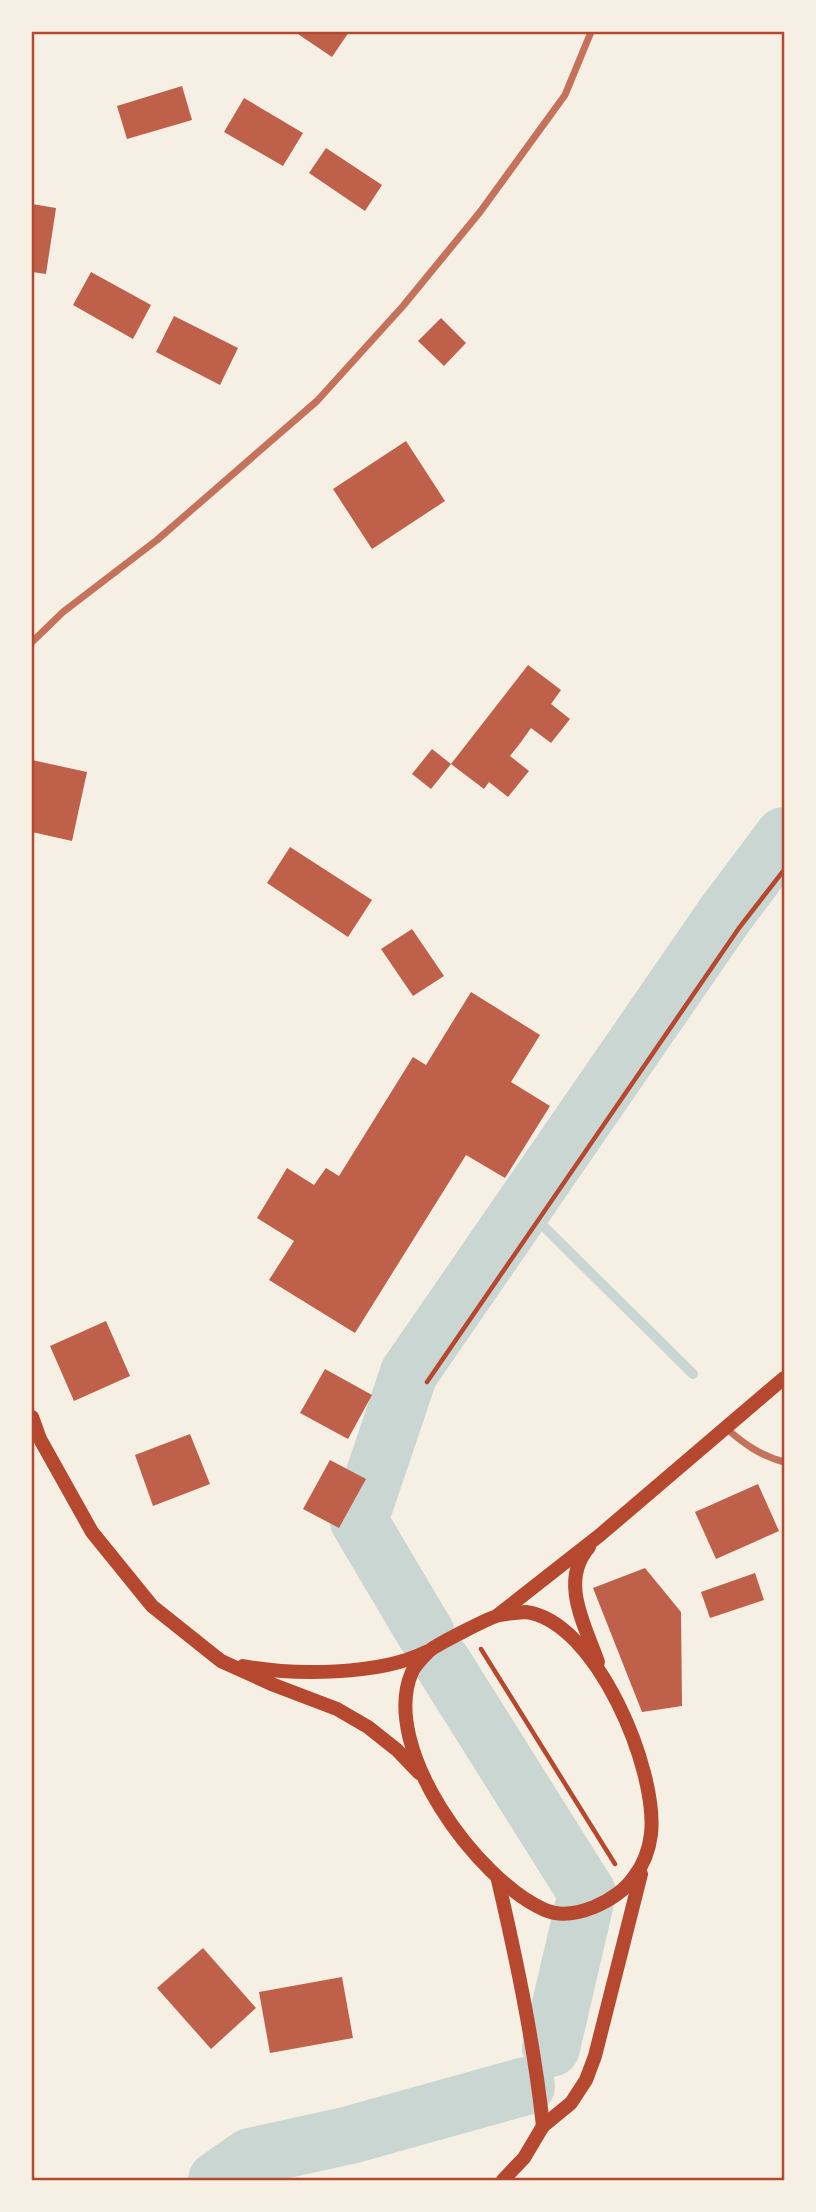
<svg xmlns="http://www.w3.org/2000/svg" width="816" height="2212" font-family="'Alegreya Sans',sans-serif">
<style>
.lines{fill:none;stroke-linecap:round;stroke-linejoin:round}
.stream{stroke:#c9d6d2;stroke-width:10}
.river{stroke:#c9d6d2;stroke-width:58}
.building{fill:#bf614a}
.path{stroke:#b5482f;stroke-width:4.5}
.minor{stroke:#c5725c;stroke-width:7}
.secondary{stroke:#b5482f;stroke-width:14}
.neatline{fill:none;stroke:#b5482f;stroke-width:2.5}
</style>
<rect width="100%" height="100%" fill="#f6efe4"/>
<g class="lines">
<polyline class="stream" points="523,1206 693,1374"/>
<g class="river">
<polyline points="426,1634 359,1521 409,1373 724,916 784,836"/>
<polyline points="442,1662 587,1893 551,2048"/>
<polyline points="217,2180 250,2157 350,2135 526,2086"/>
</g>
</g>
<g class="building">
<polygon points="295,32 349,32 332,57"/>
<polygon points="182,86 192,120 127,139 117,106"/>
<polygon points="244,98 303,133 283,166 224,132"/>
<polygon points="326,148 382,185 365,211 309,173"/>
<polygon points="32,204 56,208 46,274 32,272"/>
<polygon points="91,272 151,305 133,339 73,305"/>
<polygon points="174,316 238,348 220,385 156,352"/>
<polygon points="441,318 466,343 444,366 418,341"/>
<polygon points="406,441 445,501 372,549 333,489"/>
<polygon points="528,665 561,690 551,704 570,719 551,743 531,728 521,742 510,756 529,771 508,797 489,782 484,789 451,764"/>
<polygon points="432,749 451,764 431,789 412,774"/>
<polygon points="32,760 87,772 72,841 32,832"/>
<polygon points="290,847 372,900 348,937 267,883"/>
<polygon points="412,929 444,976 413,996 381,949"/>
<polygon points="471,992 540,1035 511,1082 550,1106 505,1178 466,1155 355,1333 269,1280 294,1241 257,1218 287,1168 314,1185 326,1168 339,1176 413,1057 426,1065"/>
<polygon points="106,1321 130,1376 74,1401 50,1346"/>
<polygon points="325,1369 372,1395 348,1439 300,1413"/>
<polygon points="190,1434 210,1484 153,1506 135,1455"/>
<polygon points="330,1460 366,1479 339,1528 303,1509"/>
<polygon points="758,1484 779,1531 716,1559 695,1512"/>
<polygon points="645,1568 681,1612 682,1706 642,1712 593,1588"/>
<polygon points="755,1573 764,1600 710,1618 701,1592"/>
<polygon points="203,1948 256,2008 211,2049 157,1988"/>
<polygon points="342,1977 353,2038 270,2053 259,1992"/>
</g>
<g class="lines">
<g class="path">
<polyline points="427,1382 739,928 784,870"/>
<polyline points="481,1649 615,1864"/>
</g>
<g class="minor">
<polyline points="32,642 63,612 157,540 317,401 403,306 480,212 565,95 591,32"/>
<path d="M726 1428C744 1444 761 1456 784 1462"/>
</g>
<g class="secondary">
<polyline points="32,1417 40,1439 92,1532 152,1606 221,1661 274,1685 337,1709 368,1727 397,1750 419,1773"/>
<path d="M589 1547C559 1581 585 1625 598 1662"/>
<path d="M526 1612C596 1621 658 1770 651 1834 649 1851 644 1864 634 1877 618 1901 573 1922 545 1910 477 1880 379 1747 412 1672 415 1665 424 1656 429 1651 436 1645 490 1617 500 1615 508 1613 517 1613 526 1612Z"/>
<polyline points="498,1615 600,1535 784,1378"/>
<path d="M243 1666C294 1676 380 1675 426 1652"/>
<path d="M498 1880C517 1962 534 2043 543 2126"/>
<polyline points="503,2180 524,2158 543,2126 571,2103 586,2080 595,2056 641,1874"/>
</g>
</g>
<rect width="816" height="2212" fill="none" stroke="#f6efe4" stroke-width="66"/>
<rect x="33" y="33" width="750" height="2146" class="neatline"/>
</svg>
